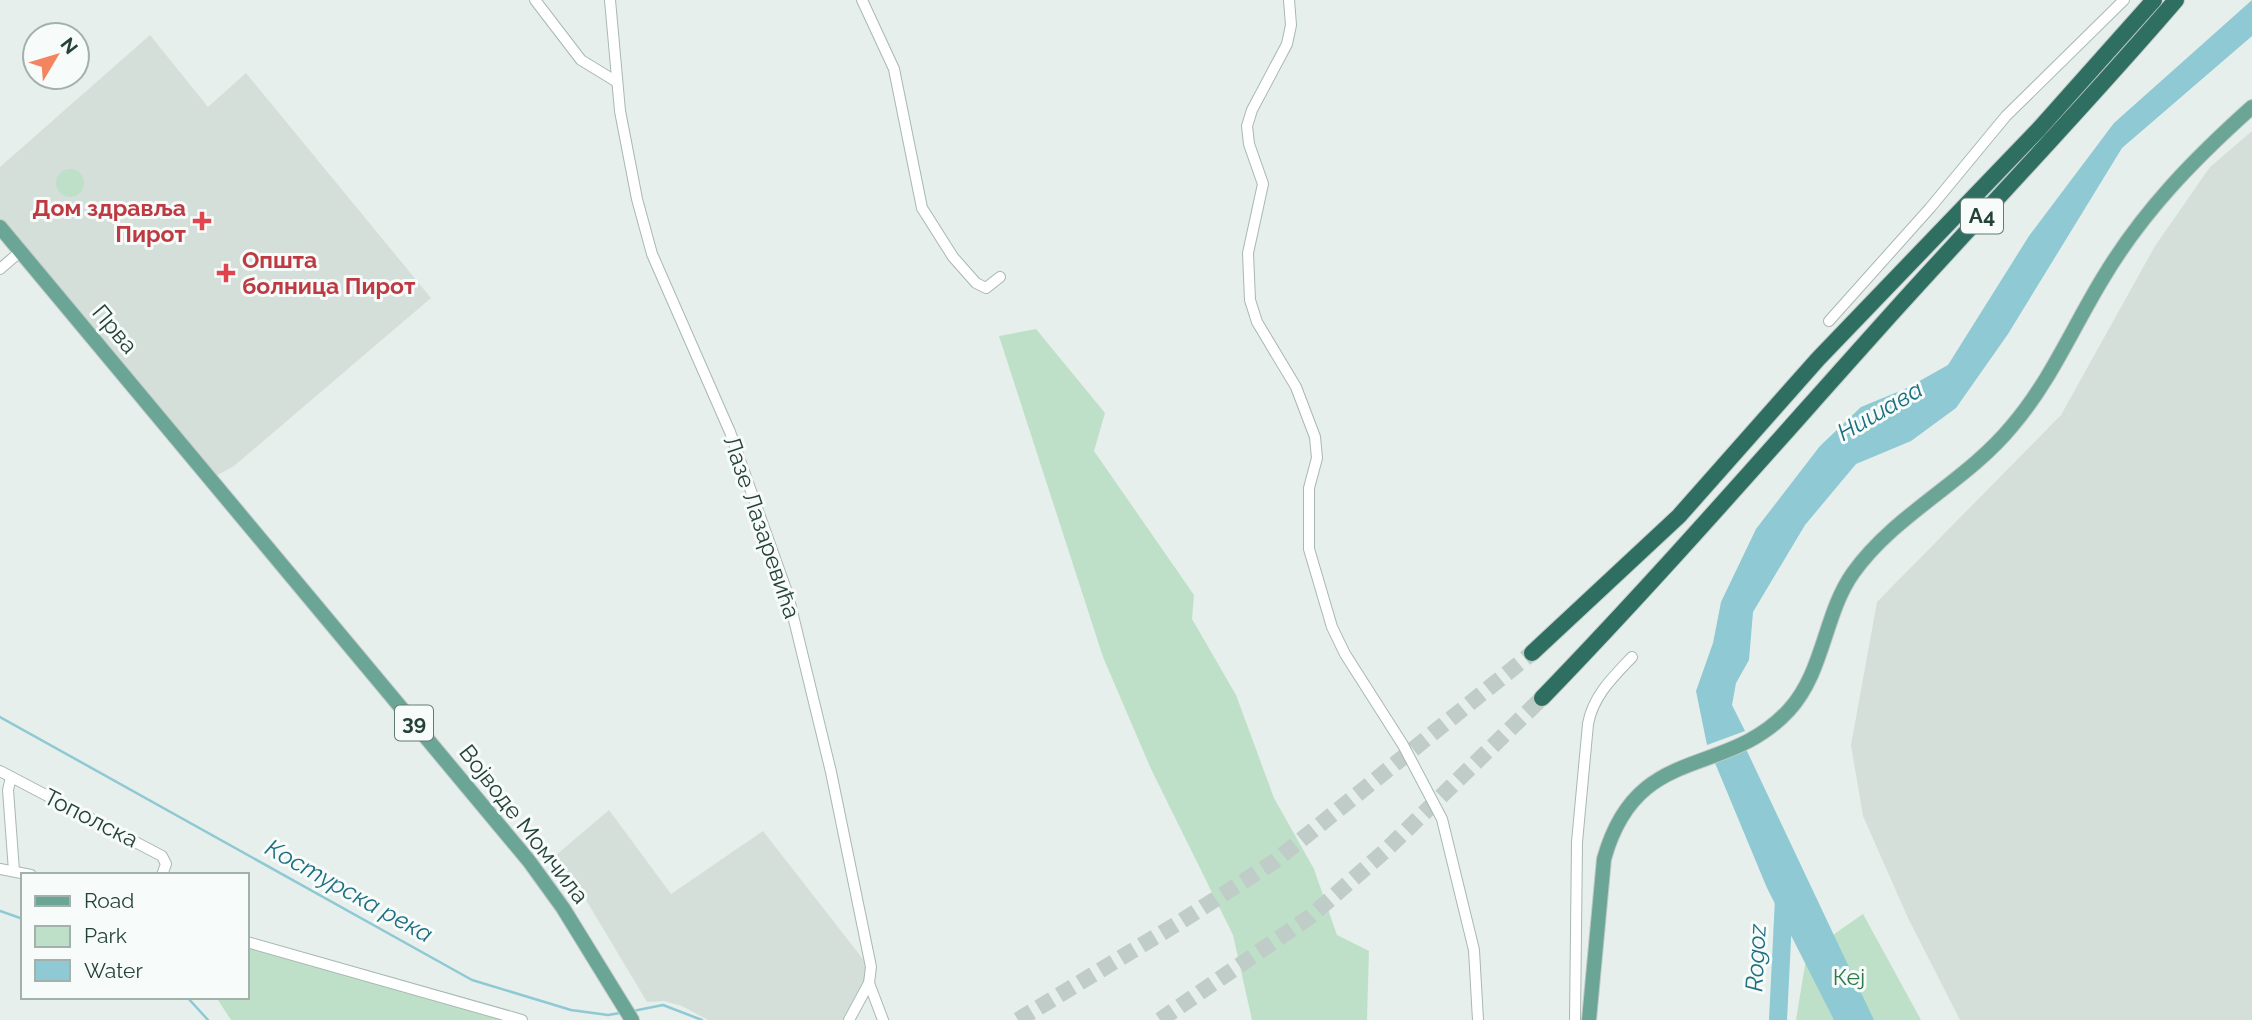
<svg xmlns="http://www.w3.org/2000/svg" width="2252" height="1020" font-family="Raleway,sans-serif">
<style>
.built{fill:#d4dfda}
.green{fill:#bfe0c8}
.water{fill:#8ec9d4}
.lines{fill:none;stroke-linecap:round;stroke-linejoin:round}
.stream{stroke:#8ec9d4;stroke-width:2.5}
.river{stroke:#8ec9d4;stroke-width:18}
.highway-tunnel{stroke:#bfccc8;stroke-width:16;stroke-dasharray:16 8;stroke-linecap:butt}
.minor-casing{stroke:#a8b8b2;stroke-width:12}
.major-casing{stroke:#c2cac8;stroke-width:16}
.highway-casing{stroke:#c2cac8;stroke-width:18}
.minor{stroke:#fff;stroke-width:10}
.major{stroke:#6aa596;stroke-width:14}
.highway{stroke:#2f6f62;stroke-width:16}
.health-dot{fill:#e0444e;stroke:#f7fbf9;stroke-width:2.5}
.labels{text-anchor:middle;stroke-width:6;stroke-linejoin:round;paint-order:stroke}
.shield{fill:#f7fbf9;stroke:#637a73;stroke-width:2}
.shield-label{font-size:21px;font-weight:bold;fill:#24423a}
.health-label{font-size:23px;font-weight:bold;fill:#be3a42;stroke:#f7fbf9;text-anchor:end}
.street-label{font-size:23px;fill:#24423a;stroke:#f7fbf9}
.park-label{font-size:23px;fill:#2d7a4b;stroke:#f7fbf9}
.water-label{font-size:24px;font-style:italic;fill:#1c6f80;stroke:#f7fbf9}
</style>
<rect width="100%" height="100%" fill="#e6efeb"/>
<g class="built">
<polygon points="150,35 208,107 246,73 431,298 234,466 212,478 0,222 0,167"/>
<polygon points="2252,131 2252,1020 1960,1020 1908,918 1863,816 1851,745 1877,602 2061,415 2155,246 2210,167"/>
<polygon points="609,810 671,894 763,831 866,963 867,981 847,1020 708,1020 682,1006 664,1001 647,1002 580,890 555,856"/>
</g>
<g class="green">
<circle cx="70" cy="183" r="14"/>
<polygon points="1036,329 1105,413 1094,451 1194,595 1192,619 1236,695 1274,798 1314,869 1337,935 1369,951 1367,1020 1252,1020 1233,935 1151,769 1103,657 999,336"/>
<polygon points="1863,914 1921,1020 1796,1020 1807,953"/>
<polygon points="247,946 501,1020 231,1020 216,997 247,997"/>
</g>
<g class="water">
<polygon points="2252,0 2252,36 2122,148 2008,334 1956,408 1911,441 1856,464 1805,525 1753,612 1749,660 1736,683 1732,705 1745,731 1707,745 1696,691 1713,643 1721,602 1756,529 1820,446 1861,407 1907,388 1948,365 2029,236 2114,123"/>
<polygon points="1746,749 1874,1020 1834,1020 1767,888 1715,763"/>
</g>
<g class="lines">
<g class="stream">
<polyline points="0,717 472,980 571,1010 608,1015 620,1013"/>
<polyline points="0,911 23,919"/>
<polyline points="187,997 208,1020"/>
<polyline points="633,1011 663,1005 702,1020"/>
</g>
<polyline class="river" points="1778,1020 1784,899"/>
<g class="highway-tunnel">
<polyline points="1018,1020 1180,922 1275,861 1532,653"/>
<polyline points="1160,1020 1311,916 1386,850 1542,698"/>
</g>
<g class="minor-casing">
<g id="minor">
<polyline points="535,0 581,60 617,82"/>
<polyline points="610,0 620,111 637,199 652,254 730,432 788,595 831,772 871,967 869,983 849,1020"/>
<polyline points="862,0 894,69 922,208 953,257 976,283 986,288 1000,277"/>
<polyline points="1289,0 1291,25 1287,44 1252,110 1247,126 1249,144 1263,184 1248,253 1250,300 1257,322 1296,387 1315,437 1317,458 1309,488 1309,549 1332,627 1345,654 1403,745 1442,819 1474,950 1478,1020"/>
<polyline points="0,269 21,251"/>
<polyline points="1829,321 1930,208 2006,116 2124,0"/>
<polyline points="0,771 162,856 166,864 162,875"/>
<polyline points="11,777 8,790 14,871"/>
<polyline points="0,869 31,875"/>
<polyline points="247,942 522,1020"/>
<polyline points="869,983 883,1020"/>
<path d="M1575 1020 1577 842 1588 724C1593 696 1613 677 1632 657"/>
</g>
</g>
<g class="major-casing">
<g id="major">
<polyline points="0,227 529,861 563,908 632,1020"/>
<path d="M1589 1020 1604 859C1637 741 1725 780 1789 710 1824 672 1824 614 1853 573 1895 514 1966 482 2012 426 2050 382 2073 327 2103 278 2143 211 2194 159 2252 107"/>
</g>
</g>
<g class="highway-casing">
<g id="highway">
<polyline points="1532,653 1679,516 1818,359 2039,129 2154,0"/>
<path d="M1542 698C1664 572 1778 440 1895 310 1989 206 2085 106 2176 0"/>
</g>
</g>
<use href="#minor" class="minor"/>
<use href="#major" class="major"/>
<use href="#highway" class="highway"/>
</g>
<g class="health-dot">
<path d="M198.5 210.5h7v7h7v7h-7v7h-7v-7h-7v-7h7z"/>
<path d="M222.5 262.5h7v7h7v7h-7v7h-7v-7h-7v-7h7z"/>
</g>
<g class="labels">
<g class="shield">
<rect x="1961" y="198.5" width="42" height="35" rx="5"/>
<rect x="395" y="705.5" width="38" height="35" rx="5"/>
</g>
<g class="shield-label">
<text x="1982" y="223">A4</text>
<text x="414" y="730">39</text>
</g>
<g class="health-label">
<text x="186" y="216">Дом здравља<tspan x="186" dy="26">Пирот</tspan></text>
<text x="242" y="268" text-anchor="start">Општа<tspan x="242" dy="26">болница Пирот</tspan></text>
</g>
<g class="street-label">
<text transform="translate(115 329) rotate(50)" y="8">Прва</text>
<text transform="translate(762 527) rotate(71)" y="8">Лазе Лазаревића</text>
<text transform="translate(91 818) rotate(27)" y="8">Тополска</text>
<text transform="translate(524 824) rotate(52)" y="8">Војводе Момчила</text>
</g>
<g class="park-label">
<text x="1849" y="985">Кеј</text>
</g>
<g class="water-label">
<text transform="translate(1880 411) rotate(-30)" y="8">Нишава</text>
<text transform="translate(349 891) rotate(29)" y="8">Костурска река</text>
<text transform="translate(1756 958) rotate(-87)" y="8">Rogoz</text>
</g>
</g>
<rect x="21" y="873" width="228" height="126" fill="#f7fbf9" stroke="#a3b1ad" stroke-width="2"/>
<rect x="35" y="896" width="35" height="10" fill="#6aa596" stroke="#a3b1ad" stroke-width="2"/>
<text x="84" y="908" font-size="21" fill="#24423a">Road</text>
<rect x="35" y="926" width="35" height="21" fill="#bfe0c8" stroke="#a3b1ad" stroke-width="2"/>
<text x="84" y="943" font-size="21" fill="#24423a">Park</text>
<rect x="35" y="960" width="35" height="21" fill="#8ec9d4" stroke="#a3b1ad" stroke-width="2"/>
<text x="84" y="978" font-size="21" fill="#24423a">Water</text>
<g transform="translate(56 56) rotate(52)"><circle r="33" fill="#f7fbf9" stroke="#a3b1ad" stroke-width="2"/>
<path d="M0-5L12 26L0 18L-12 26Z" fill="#f4845f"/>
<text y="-10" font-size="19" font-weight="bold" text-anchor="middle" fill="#24423a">N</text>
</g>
</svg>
